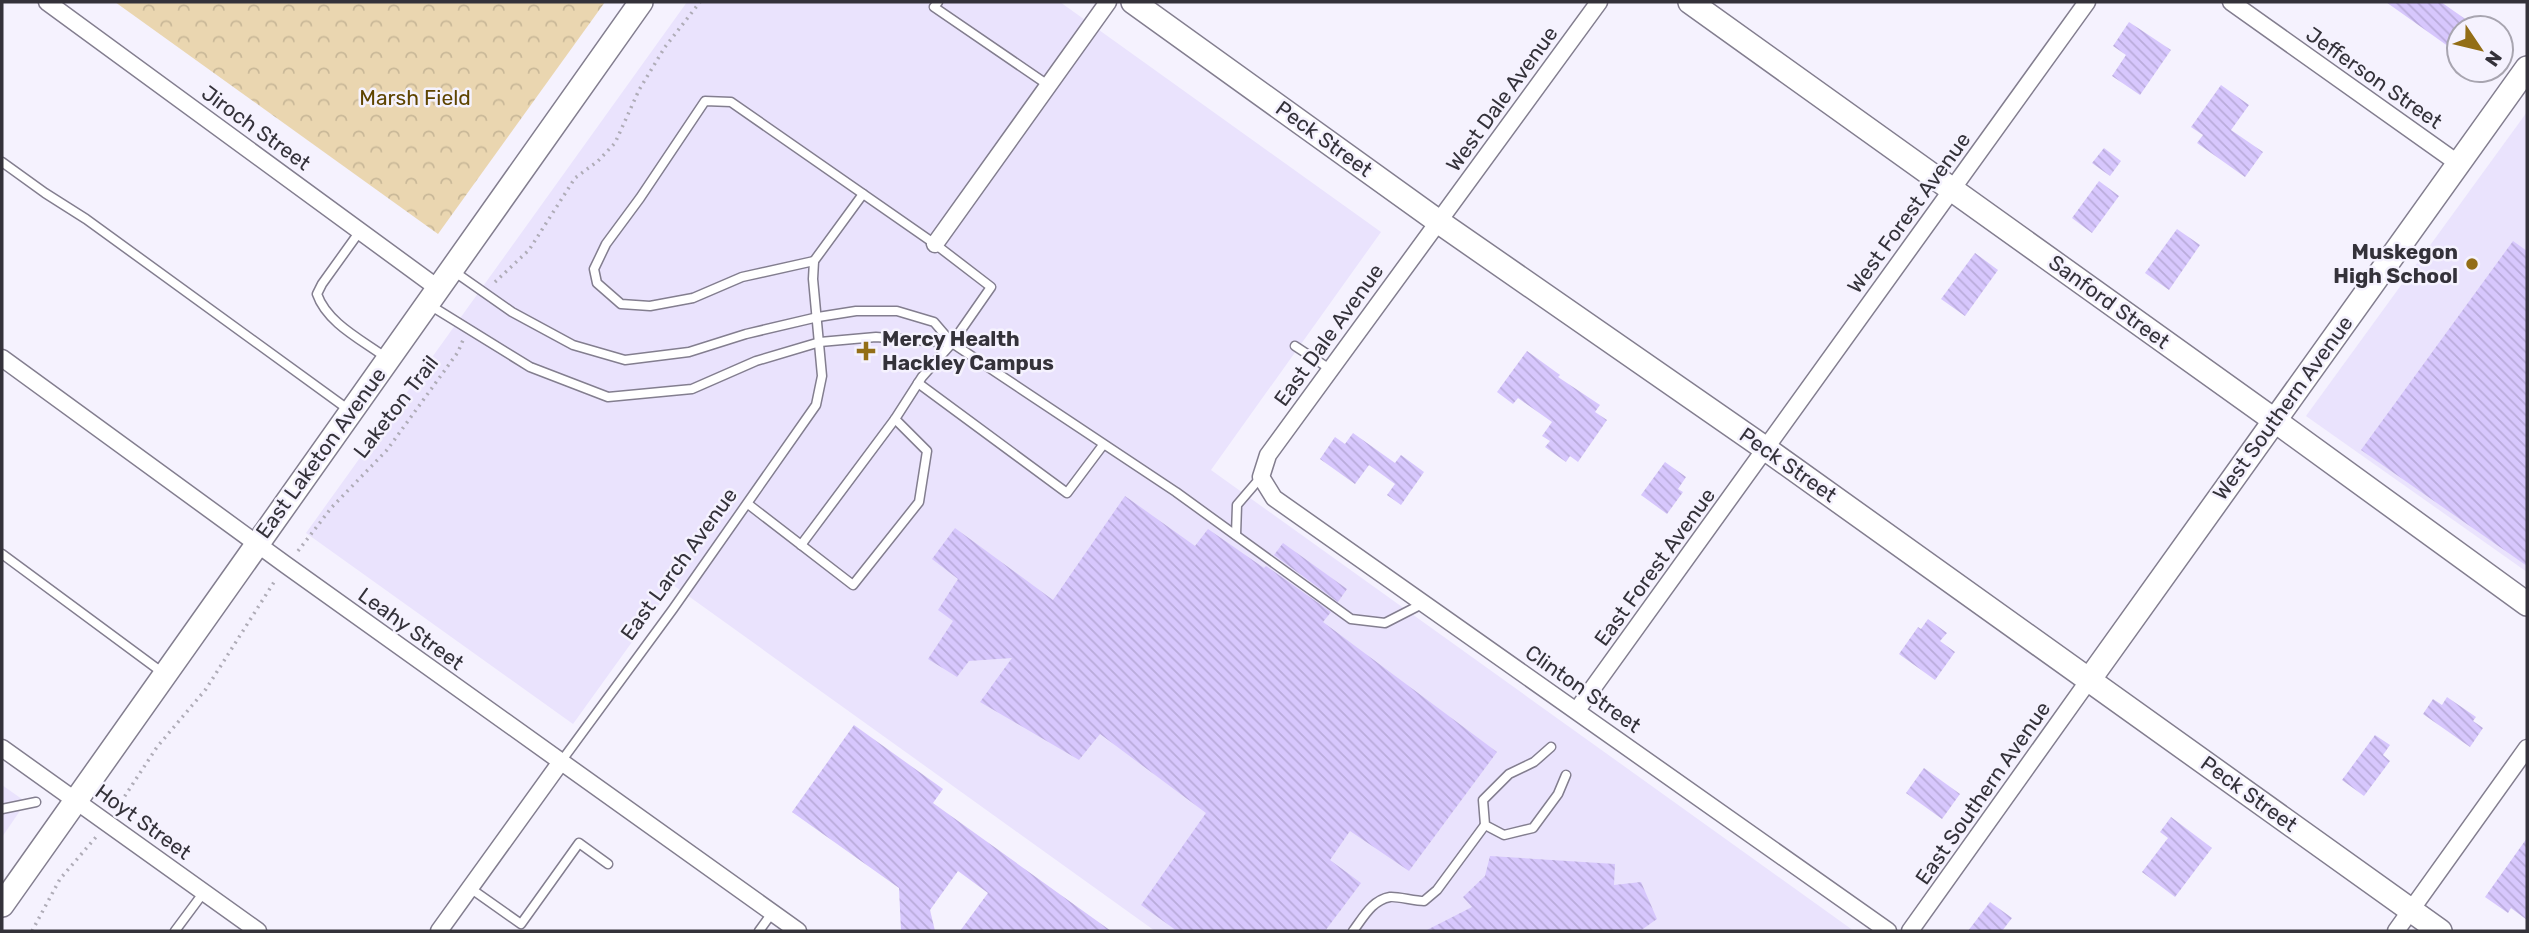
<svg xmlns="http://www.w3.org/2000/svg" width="2529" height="933" font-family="Rubik,sans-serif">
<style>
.built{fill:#eae3fd}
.park{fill:url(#park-crowns)}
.building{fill:url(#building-back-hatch)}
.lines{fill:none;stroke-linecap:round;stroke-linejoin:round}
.lane-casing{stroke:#837e8f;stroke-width:11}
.street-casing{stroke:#837e8f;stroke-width:19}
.secondary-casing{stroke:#837e8f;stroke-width:26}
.path{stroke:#afacb7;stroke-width:3.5;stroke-dasharray:2 5;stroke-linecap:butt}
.lane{stroke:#fff;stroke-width:8}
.street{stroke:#fff;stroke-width:16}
.secondary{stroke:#fff;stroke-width:23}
.poi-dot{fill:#936e16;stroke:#f5f2fe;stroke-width:2.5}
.labels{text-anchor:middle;stroke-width:5;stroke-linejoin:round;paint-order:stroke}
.street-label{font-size:21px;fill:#34323a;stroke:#f5f2fe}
.park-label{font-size:21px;fill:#5e4400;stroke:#f5f2fe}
.poi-label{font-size:21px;font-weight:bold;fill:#34323a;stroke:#f5f2fe;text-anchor:end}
</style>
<defs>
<pattern id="park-crowns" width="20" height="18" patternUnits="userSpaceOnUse" patternTransform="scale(1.75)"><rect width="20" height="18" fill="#ead6b0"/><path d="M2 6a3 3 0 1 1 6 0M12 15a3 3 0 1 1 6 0" fill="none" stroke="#c9b898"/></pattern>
<pattern id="building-back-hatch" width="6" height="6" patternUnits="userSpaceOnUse" patternTransform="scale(1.75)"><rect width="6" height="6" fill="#d7c7fd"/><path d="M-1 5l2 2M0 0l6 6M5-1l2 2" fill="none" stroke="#b9abda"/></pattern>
</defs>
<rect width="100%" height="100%" fill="#f5f2fe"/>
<g class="built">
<polygon points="687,2 1060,2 1381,232 1211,470 1854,931 1155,931 673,585 573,724 306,533"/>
<polygon points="2527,112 2527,572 2306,416"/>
<polygon points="2,785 26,802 2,837"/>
</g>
<polygon class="park" points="115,2 605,2 438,234"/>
<g class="building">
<polygon points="2386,2 2441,2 2478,28 2459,28 2459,54"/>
<polygon points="2129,22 2171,50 2140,95 2112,76 2126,55 2113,46"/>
<polygon points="2221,85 2249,105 2231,130 2263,152 2245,177 2197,143 2203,135 2191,127"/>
<polygon points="2104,148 2121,161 2110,176 2092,163"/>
<polygon points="2099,181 2119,196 2092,233 2072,218"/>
<polygon points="2177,229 2200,245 2169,290 2145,273"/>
<polygon points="2513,241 2527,251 2527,566 2361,450"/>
<polygon points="1975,253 1998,270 1965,316 1941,299"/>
<polygon points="1527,351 1560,375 1558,377 1600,405 1595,412 1607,420 1578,462 1570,456 1566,462 1545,447 1550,441 1542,436 1552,422 1518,398 1513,404 1497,392"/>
<polygon points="1353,433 1395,463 1401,455 1424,472 1401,505 1387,495 1395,484 1369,465 1355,484 1320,459 1335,437 1345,444"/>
<polygon points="1665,462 1686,477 1678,489 1683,492 1667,514 1641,495"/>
<polygon points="1125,496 1195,546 1208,529 1264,568 1266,566 1331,612 1323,622 1497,752 1409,871 1350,831 1330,860 1361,883 1325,931 1177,931 1141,905 1206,813 1100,734 1079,760 980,702 1012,658 969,661 957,677 928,659 953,621 938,610 958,579 932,559 955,528 1053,600"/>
<polygon points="1283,543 1347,589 1338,602 1274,555"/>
<polygon points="1928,619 1947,633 1940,641 1955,652 1935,680 1899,654 1918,627 1921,629"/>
<polygon points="2447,697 2476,717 2473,721 2483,728 2470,747 2423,714 2433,699 2442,705"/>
<polygon points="854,725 943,789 933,803 1111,931 960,931 988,893 958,871 930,910 935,931 901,931 899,888 792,812"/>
<polygon points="2375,735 2390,745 2383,755 2390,761 2364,796 2342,780"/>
<polygon points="1924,768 1960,794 1942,819 1906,793"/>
<polygon points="2171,817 2212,848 2175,897 2142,872 2168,838 2160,832"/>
<polygon points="2527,838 2527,920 2511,908 2508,913 2485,897"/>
<polygon points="1490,856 1615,864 1614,885 1641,882 1657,919 1640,931 1425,931 1472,907 1463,897 1485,876"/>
<polygon points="1990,902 2012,918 2002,931 1968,931"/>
</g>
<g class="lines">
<g class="lane-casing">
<g id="lane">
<polyline points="938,2 934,7 1048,85"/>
<polyline points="2,162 45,193 86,219 349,410"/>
<path d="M360 231 322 284 317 294C327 323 362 340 385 357"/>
<polyline points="452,270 512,312 573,345 625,360 689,352 746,334 818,317 856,311 897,311 934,322 952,343 1176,492 1351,619 1385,623 1424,603"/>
<polyline points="428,304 530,367 608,397 692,389 756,361 820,342 876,337 952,343"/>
<polyline points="1295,346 1330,369"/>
<polyline points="918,383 1067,493 1103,445"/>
<polyline points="748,504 853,585 919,502 927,451 895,419 922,377 952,343 991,287 935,244 731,102 705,101 640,198 606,244 594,269 597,283 621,304 650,306 693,298 742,277 814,261"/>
<polyline points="1236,535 1237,505 1261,477"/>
<polyline points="801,545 895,419"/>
<polyline points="2,554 163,673"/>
<polyline points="1551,747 1534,762 1509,774 1483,800 1485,825 1504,835 1533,828 1558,794 1566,775"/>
<polyline points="560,763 673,609 816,405 822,376 813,279 814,261 863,194"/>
<polyline points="2,809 36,802"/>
<polyline points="470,888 521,924 579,843 608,864"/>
<polyline points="175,931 204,892"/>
<polyline points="759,931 772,913"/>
<path d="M1353 931C1363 918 1372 900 1390 897 1396 896 1415 901 1424 901L1437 890 1485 825"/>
</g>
</g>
<g class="street-casing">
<g id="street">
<polyline points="47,2 439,289"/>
<polyline points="1599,2 1268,455 1261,477 1274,498 1888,931"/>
<polyline points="2231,2 2459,164"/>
<polyline points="935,244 1108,2"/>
<polyline points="2,358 286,565 798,931"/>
<polyline points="1577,710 2087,2"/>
<polyline points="2,748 258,931"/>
<polyline points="439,931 560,763"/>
<polyline points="1910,931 2089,680"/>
<polyline points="2396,931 2527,748"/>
</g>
</g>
<g class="secondary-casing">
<g id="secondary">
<polyline points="1133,2 1439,222 1766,449 2440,931"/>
<polyline points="1690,2 2274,420 2527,604"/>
<polyline points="2089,680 2527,68"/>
<polyline points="2,905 641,2"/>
</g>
</g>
<g class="path">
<polyline points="495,282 529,250 575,178 598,161 615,143 639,90 665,47 700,2"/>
<polyline points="298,551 332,507 387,450 458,352 463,340"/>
<polyline points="117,808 157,747 206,689 276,579"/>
<polyline points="32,931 60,879 96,837"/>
</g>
<use href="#lane" class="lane"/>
<use href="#street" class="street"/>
<use href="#secondary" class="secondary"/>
</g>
<g class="poi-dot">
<circle cx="2472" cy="264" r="7"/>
<path d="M862.5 340.5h7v7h7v7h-7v7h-7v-7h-7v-7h7z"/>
</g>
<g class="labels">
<g class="street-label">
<text transform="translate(2374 78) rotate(35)" y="7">Jefferson Street</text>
<text transform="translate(1502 99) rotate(-54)" y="7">West Dale Avenue</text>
<text transform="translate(256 128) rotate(36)" y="7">Jiroch Street</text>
<text transform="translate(1324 139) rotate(36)" y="7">Peck Street</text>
<text transform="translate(1909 213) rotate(-54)" y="7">West Forest Avenue</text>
<text transform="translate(2109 302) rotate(36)" y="7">Sanford Street</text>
<text transform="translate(1329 335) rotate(-54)" y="7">East Dale Avenue</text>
<text transform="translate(396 407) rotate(-52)" y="7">Laketon Trail</text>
<text transform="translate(2283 408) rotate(-54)" y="7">West Southern Avenue</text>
<text transform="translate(321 453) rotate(-54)" y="7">East Laketon Avenue</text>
<text transform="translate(1788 465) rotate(35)" y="7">Peck Street</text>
<text transform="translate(679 564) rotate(-54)" y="7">East Larch Avenue</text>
<text transform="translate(1655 567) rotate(-54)" y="7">East Forest Avenue</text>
<text transform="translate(411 629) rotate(36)" y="7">Leahy Street</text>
<text transform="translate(1583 689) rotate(35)" y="7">Clinton Street</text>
<text transform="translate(1983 793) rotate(-55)" y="7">East Southern Avenue</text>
<text transform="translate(2249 794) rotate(36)" y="7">Peck Street</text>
<text transform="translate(143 822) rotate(36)" y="7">Hoyt Street</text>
</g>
<g class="park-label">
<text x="415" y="105">Marsh Field</text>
</g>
<g class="poi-label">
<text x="2458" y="259">Muskegon<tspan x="2458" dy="24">High School</tspan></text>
<text x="882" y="346" text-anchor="start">Mercy Health<tspan x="882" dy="24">Hackley Campus</tspan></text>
</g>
</g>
<rect width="2529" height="933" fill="none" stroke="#34323a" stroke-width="7"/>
<g transform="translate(2480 49) rotate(125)"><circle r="33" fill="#f5f2fe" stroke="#a8a5b0" stroke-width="2"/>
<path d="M0-5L12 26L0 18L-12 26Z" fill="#936e16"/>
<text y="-10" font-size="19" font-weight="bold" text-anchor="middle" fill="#34323a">N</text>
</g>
</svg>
